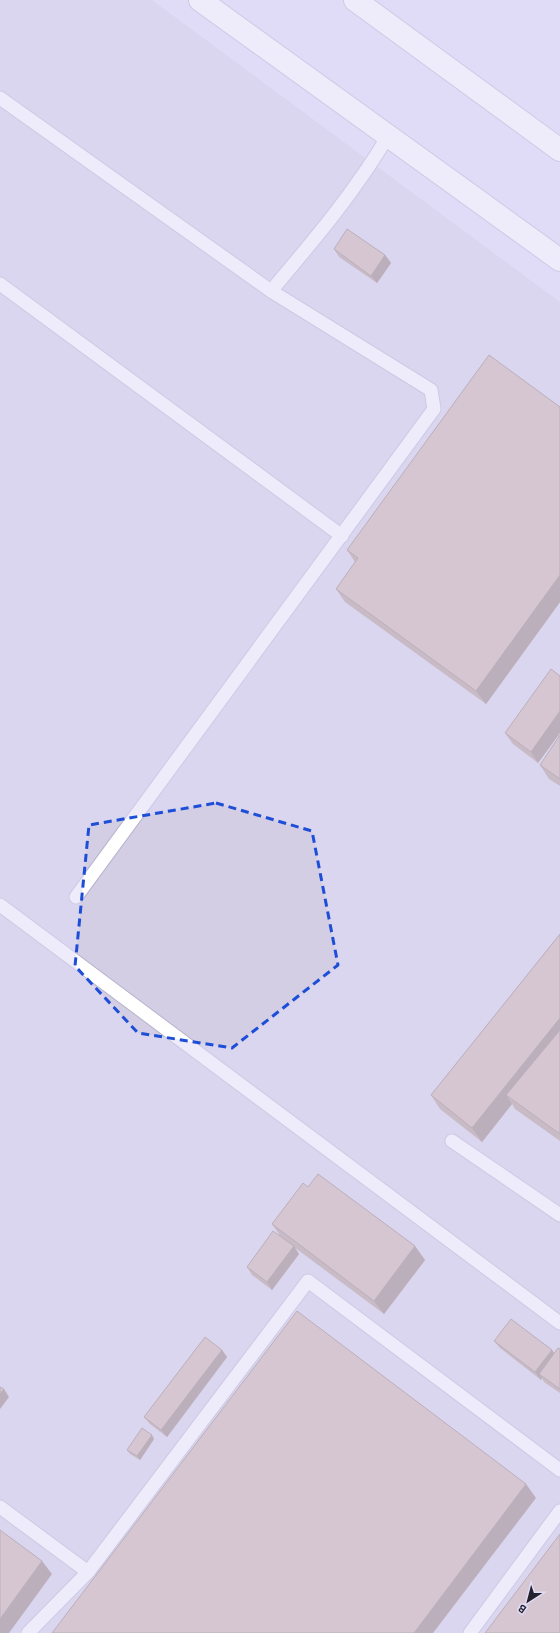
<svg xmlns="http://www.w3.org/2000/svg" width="560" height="1633" font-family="Cabin,sans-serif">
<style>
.industrial{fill:#d4cee4}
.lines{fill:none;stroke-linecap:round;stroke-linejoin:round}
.service-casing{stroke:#b7b3cd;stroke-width:15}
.tertiary-casing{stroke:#b7b3cd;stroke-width:24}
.service{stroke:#fff;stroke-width:13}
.tertiary{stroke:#fff;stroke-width:22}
.wall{fill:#ad938b}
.shaded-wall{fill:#8d7871}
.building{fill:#c9aba2;stroke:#8d7871}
.marked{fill:none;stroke:#1d4ed8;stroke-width:3;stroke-dasharray:8 5;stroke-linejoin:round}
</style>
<rect width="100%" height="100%" fill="#e0dcf7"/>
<polygon class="industrial" points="0,0 152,0 560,302 560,1633 0,1633"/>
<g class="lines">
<g class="service-casing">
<g id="service">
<polyline points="0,98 271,291 431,390 434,409 76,897"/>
<polyline points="0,284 342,536"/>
<path d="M271 291C313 241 355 192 388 136"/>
<polyline points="0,905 560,1323"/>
<polyline points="452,1141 560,1215"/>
<polyline points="0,1507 88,1572"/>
<polyline points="28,1633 88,1572 308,1281 560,1470"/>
<polyline points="470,1633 560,1511"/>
</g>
</g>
<g class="tertiary-casing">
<g id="tertiary">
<polyline points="200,0 560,260"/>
<polyline points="355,0 560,150"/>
</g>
</g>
<use href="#service" class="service"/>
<use href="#tertiary" class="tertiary"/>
</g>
<g class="wall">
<polygon points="334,249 385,255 391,263 377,283 339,257"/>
<polygon points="560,407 560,602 486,704 345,602 336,589 355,562 347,550"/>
<polygon points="560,676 560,733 538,763 513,744 505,733"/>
<polygon points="560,735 560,786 549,779 540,765"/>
<polygon points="560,934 560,1141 515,1109 512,1104 482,1142 440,1109 431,1095"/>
<polygon points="308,1187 425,1260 384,1314 294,1247 299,1254 272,1290 252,1275 247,1267 281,1237 272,1224"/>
<polygon points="494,1341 552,1350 554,1353 560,1349 560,1393 544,1382 542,1378 541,1380 500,1348"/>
<polygon points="222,1350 227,1357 167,1437 150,1424 144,1417"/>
<polygon points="154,1439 140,1460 130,1454 127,1450"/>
</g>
<g class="shaded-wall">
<polygon points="385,255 391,263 377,283 371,276"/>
<polygon points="560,575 560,602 486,704 476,691"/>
<polygon points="560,711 560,733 538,763 531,752"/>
<polygon points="560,1018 560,1044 506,1095 512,1104 482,1142 472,1128"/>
<polygon points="294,1246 299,1254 272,1290 267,1282"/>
<polygon points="415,1246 425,1260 384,1314 374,1301"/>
<polygon points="222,1350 227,1357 167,1437 161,1430"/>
<polygon points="552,1350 557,1358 539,1374 542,1378 541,1380 535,1372"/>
<polygon points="4,1389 9,1397 0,1409 0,1394"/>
<polygon points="152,1435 154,1439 140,1460 137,1456"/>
<polygon points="526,1484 536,1498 433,1633 414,1633"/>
<polygon points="42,1561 52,1574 9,1633 0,1633 0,1619"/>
</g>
<g class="building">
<polygon points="347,229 385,255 371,276 334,249"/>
<polygon points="489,355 560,407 560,575 476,691 336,589 358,558 347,550"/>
<polygon points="551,669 560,676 560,711 531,752 505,733"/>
<polygon points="560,735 560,779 540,765"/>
<polygon points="560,934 560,1018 472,1128 431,1095"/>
<polygon points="560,1030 560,1134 506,1095"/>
<polygon points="318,1174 415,1246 374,1301 272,1224 303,1183 308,1187"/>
<polygon points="273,1231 294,1246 267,1282 247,1267"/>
<polygon points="297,1311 526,1484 414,1633 52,1633"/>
<polygon points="511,1319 552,1350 535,1372 494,1341"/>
<polygon points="205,1337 222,1350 161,1430 144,1417"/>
<polygon points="558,1348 560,1349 560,1389 539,1374"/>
<polygon points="0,1387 4,1389 0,1394"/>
<polygon points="142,1428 152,1435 137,1456 127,1450"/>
<polygon points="0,1530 42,1561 0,1619"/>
<polygon points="560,1534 560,1633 485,1633"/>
</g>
<path d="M0 0H560V1633H0ZM216 803 312 831 338 965 232 1048 138 1033 75 966 89 825Z" fill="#e0dcf7" fill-opacity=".55" fill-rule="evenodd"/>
<path class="marked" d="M216 803 312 831 338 965 232 1048 138 1033 75 966 89 825Z"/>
<g transform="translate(528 1601) rotate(216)" stroke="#e0dcf7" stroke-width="3" paint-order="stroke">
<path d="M0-3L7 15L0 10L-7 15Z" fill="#23212b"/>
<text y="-6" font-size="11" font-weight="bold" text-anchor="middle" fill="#23212b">B</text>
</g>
</svg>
